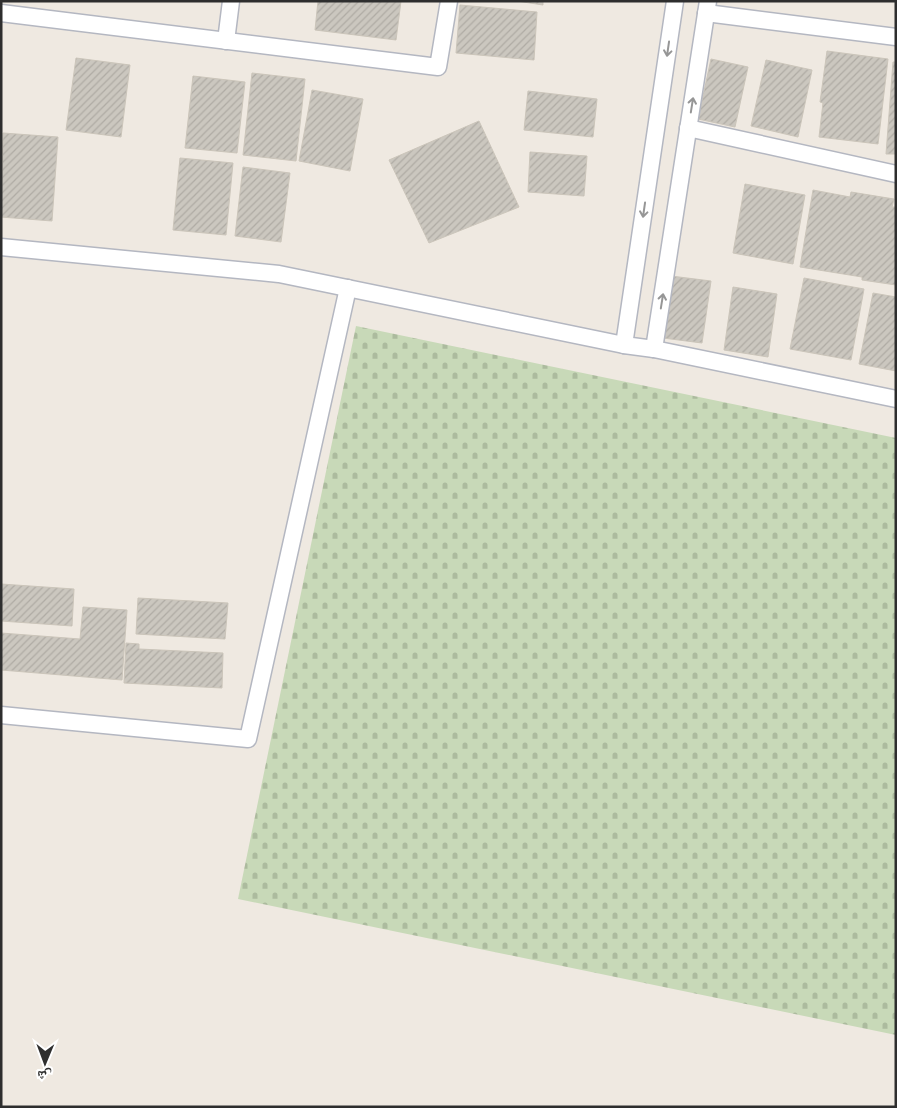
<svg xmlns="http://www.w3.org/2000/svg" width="897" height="1108" font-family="Montserrat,'Noto Naskh Arabic',sans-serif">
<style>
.cemetery{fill:url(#cemetery-stones)}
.building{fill:url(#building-hatch);stroke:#cbc5ba}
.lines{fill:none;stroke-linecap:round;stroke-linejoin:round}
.street-casing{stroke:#b4b7c1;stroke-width:19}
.street{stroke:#fff;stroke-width:16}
.oneway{stroke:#969696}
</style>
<defs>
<pattern id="cemetery-stones" width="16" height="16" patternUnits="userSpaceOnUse" patternTransform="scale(1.25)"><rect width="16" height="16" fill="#c8d9b8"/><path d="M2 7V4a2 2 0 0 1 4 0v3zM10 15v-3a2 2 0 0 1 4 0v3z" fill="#acbb9e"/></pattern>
<pattern id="building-hatch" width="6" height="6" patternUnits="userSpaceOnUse" patternTransform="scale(1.25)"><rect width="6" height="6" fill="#cbc7bf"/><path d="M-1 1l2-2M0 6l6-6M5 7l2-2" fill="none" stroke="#afaba4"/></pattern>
</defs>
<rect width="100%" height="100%" fill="#efe9e1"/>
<polygon class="cemetery" points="356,326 896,438 896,1035 238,899"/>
<g class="building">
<polygon points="318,1 401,1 396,40 315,30"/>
<polygon points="517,1 543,1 543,5"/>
<polygon points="460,5 537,12 534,60 456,53"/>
<polygon points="827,51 888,59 878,144 819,137 823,103 820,102"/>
<polygon points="76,58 130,65 121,137 66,130"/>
<polygon points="711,59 748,67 735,127 698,119"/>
<polygon points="766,60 812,70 798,137 751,126"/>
<polygon points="893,62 896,62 896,154 886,154"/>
<polygon points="252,73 305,79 296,161 243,155"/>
<polygon points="193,76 245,82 237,153 185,148"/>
<polygon points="312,90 363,99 350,171 299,161"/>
<polygon points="528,91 597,99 593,137 524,130"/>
<polygon points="479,121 519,207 429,243 389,160"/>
<polygon points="3,133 58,137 52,221 1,217"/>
<polygon points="530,152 587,156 584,196 528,192"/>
<polygon points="180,158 233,163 226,235 173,230"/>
<polygon points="243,167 290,173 281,242 235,236"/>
<polygon points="745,184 805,195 793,264 733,253"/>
<polygon points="813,190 850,197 851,192 894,199 892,207 896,207 896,285 862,280 862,277 800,267"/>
<polygon points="671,276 711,281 702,343 663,338"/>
<polygon points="804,278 864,289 851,360 790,349"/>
<polygon points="733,287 777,294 768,357 724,350"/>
<polygon points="873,293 896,297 896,371 859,364"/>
<polygon points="1,584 74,589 72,626 1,621"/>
<polygon points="138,598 228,603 225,639 136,634"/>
<polygon points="83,607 127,610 122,680 1,670 1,633 80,639"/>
<polygon points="126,643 139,644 139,649 223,653 222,688 124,683"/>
</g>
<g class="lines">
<g class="street-casing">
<g id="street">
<polyline points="1,13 438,67 449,1"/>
<polyline points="706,13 896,37"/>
<polyline points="226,41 231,1"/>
<polyline points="688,128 896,174"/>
<polyline points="1,247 279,274 624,345 654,349 896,399"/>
<polyline points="624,345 675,1"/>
<polyline points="654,349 708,1"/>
<polyline points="1,715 248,739 348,288"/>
</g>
</g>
<use href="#street" class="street"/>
</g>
<defs><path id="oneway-shaft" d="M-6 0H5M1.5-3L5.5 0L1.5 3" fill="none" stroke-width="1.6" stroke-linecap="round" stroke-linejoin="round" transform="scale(1.25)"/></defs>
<g class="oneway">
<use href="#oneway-shaft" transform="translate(668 49) rotate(98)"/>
<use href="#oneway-shaft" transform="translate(692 105) rotate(-81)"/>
<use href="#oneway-shaft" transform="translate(644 210) rotate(98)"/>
<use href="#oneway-shaft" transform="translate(662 301) rotate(-81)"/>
</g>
<rect width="897" height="1108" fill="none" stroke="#2e2e2e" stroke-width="5"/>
<g transform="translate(45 1063) rotate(181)" stroke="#ffffff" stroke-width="4" paint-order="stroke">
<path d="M0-4L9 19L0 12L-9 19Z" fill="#2e2e2e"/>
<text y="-8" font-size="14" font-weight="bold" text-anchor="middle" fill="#2e2e2e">ش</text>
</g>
</svg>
